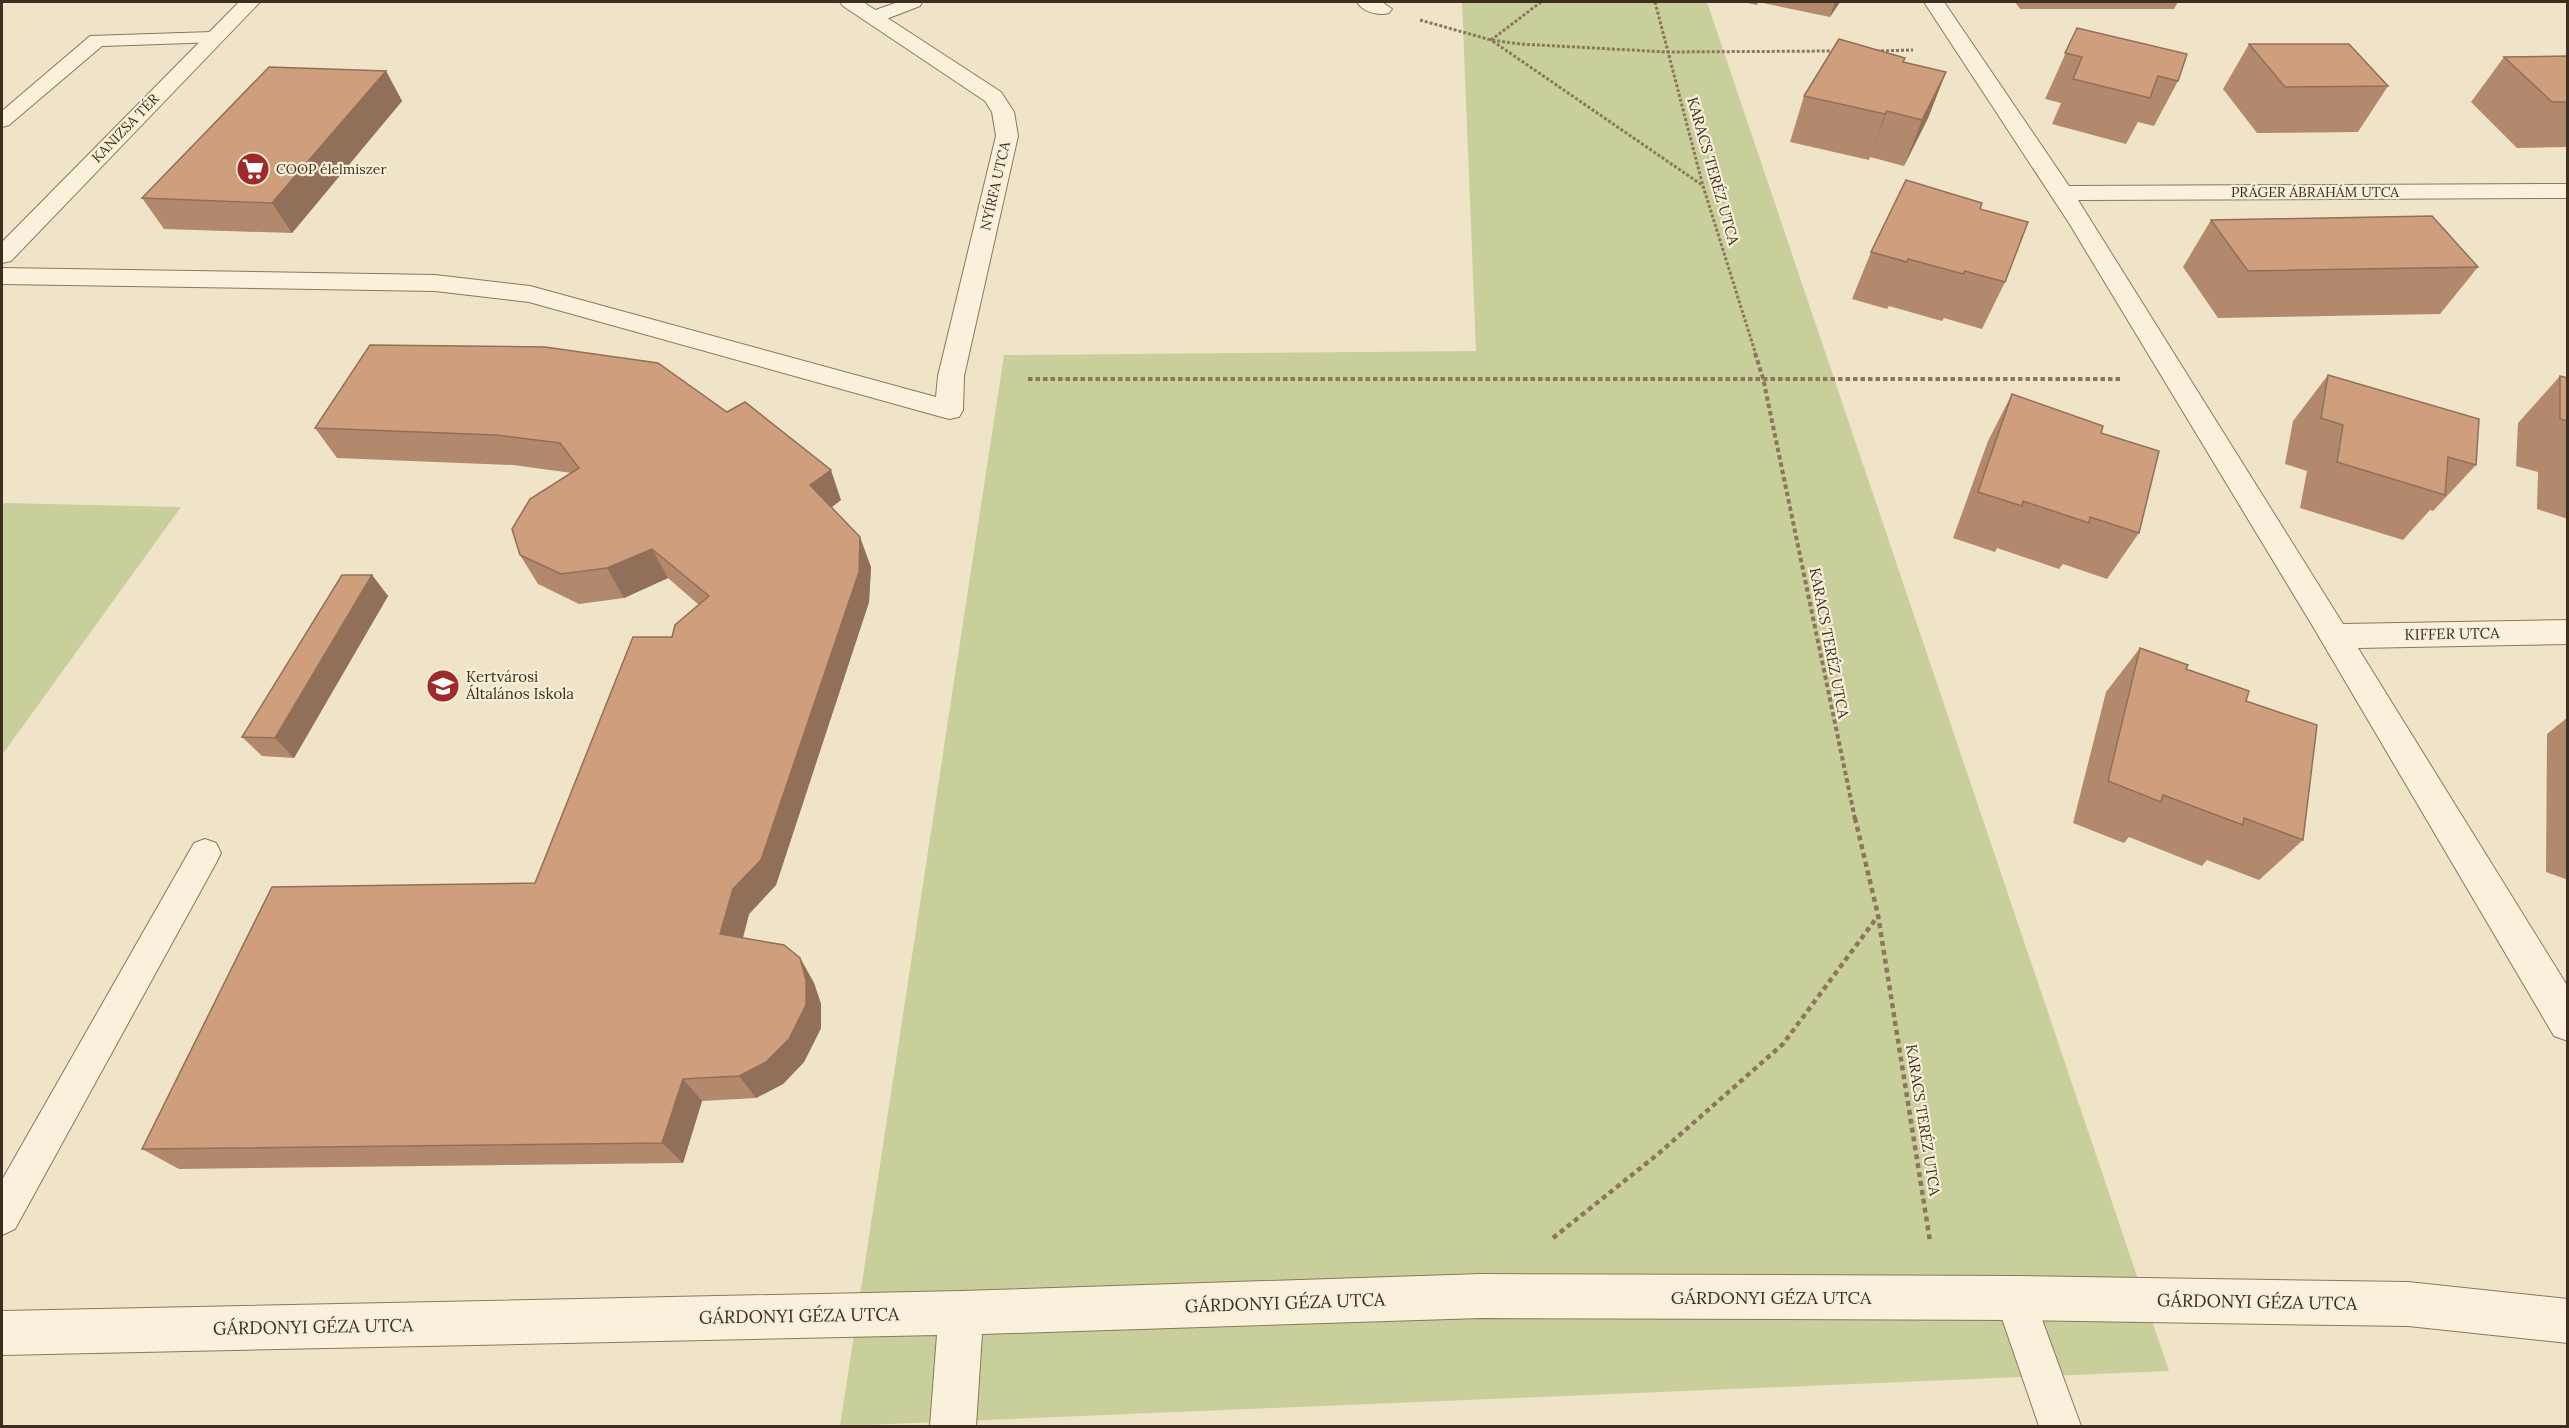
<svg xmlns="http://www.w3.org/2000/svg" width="2569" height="1428" font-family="Lora,serif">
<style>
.green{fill:#c9cf9b}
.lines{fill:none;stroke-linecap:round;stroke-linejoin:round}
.lane-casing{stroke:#8d765c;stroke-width:2}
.street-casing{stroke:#8d765c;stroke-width:2}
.path-far2{stroke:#8d765c;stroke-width:3;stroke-dasharray:3 2;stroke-linecap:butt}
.path-far1{stroke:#8d765c;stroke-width:4;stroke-dasharray:4.5 3;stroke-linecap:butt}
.path{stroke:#8d765c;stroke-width:4.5;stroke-dasharray:5 4;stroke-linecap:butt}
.lane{fill:#faf1dc;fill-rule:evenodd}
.street{fill:#faf1dc;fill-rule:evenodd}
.wall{fill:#b2896c}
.shaded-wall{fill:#916f58}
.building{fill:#cf9f7d;stroke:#916f58;stroke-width:1.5}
.labels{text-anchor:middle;stroke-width:4.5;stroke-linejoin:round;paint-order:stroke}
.far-street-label{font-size:14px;fill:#3d2e20;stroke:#f7eed8}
.far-poi-label{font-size:14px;fill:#3d2e20;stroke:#f7eed8;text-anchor:start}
.street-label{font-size:15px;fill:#3d2e20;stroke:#f7eed8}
.poi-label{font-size:15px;fill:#3d2e20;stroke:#f7eed8;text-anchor:start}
.near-street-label{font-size:18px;fill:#3d2e20;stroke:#f7eed8}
</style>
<rect width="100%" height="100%" fill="#f0e4c8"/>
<g class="green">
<polygon points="1462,2 1707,2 2169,1371 840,1426 1004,355 1476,351"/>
<polygon points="4,503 181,507 2,755 2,506"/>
</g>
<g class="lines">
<g class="lane-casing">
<g id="lane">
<polygon points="898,2 922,2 920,6 881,21 867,21 865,17 867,13"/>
<polygon points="212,32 219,34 222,38 219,42 102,46 9,125 2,127 2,111 90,36"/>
<polygon points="205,839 216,843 221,853 216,863 15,1229 2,1235 2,1180 194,843"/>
<polygon points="2015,1278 2029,1284 2081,1426 2039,1426 1995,1298 2001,1284"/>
</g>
</g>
<g class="street-casing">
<g id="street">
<polygon points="239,2 260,2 11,261 2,263 2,242"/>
<polygon points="840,2 863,2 1001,92 1014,112 1018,136 964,376 963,410 959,417 949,419 529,302 435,291 2,284 2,268 435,275 530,286 936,397 938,376 996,136 992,112 985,101 843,6"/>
<path d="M1357 2H1382L1392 9 1389 13C1378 16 1363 12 1357 2Z"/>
<polygon points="1924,2 1944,2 2069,186 2568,184 2568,198 2078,200 2343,624 2568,620 2568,644 2358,648 2568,987 2568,1041 2554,1036 2315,630 2069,223"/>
<polygon points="1481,1274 2015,1276 2408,1282 2568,1299 2568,1343 2408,1326 2015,1320 1481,1318 982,1334 976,1426 930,1426 937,1335 2,1355 2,1311 961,1291"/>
</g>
</g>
<g class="path-far2">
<polyline points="1541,2 1491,40 1702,185"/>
<polyline points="1655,2 1703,186 1756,355"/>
<polyline points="1420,20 1491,40 1520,44 1667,52 1835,51"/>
<polyline points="1876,51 1913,50"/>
</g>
<g class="path-far1">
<polyline points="1755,353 1763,378 1855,819"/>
<polyline points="1028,379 2122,379"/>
</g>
<g class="path">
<polyline points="1855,818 1878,915 1930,1241"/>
<polyline points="1553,1238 1658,1154 1783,1044 1878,916"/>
</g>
<use href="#lane" class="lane"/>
<use href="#street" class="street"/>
</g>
<g class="wall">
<polygon points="1743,2 1840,2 1830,17 1758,2 1757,5"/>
<polygon points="2015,2 2178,2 2174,9 2020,9"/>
<polygon points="2077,28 2178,81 2154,126 2138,122 2126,144 2052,124 2061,103 2045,99"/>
<polygon points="2249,44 2388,86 2358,132 2257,133 2223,89"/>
<polygon points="2568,56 2568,147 2517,148 2471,102 2504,57"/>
<polygon points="1905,58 1904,62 1946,72 1928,118 1904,166 1870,157 1869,160 1790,142 1804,96"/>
<polygon points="386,71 402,101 292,233 164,229 142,198"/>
<polygon points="1980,209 2005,282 1982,329 1944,318 1942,321 1889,306 1887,309 1852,299 1871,252"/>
<polygon points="2211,220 2478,267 2440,314 2218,318 2183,267"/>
<polygon points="370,345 841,500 832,507 871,567 869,602 776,885 749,914 743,938 800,958 814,983 821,1004 821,1028 804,1062 783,1084 756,1098 702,1101 683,1163 179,1169 142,1149 535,883 672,637 699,605 668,578 624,598 579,604 538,584 520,555 572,473 513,465 337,458 315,428"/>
<polygon points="2328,375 2476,465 2433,511 2430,510 2403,540 2300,508 2307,471 2285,464 2293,421"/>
<polygon points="2560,376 2568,378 2568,519 2537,509 2538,472 2516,466 2518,423"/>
<polygon points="2012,394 2101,433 2139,533 2107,579 2063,564 2059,569 1997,548 1995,552 1953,538 1988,441"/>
<polygon points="372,575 388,596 294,758 262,756 242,737"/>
<polygon points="2140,648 2186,669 2246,701 2303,840 2259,880 2207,860 2202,866 2129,837 2124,843 2073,823 2106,692"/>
<polygon points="2568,717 2568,880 2546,872 2547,734"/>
</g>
<g class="shaded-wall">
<polygon points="1835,2 1840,2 1830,17"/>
<polygon points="386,71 402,101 292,233 272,203"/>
<polygon points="1946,72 1928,118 1904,166 1922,120"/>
<polygon points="1887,111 1870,157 1869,160 1885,114"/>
<polygon points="831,470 841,500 821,515 810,485"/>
<polygon points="860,537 871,567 869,602 776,885 749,914 737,959 720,934 733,889"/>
<polygon points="652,549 668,578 624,598 607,568"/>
<polygon points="372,575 388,596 294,758 275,738"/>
<polygon points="800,958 814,983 821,1004 821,1028 804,1062 783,1084 756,1098 739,1076"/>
<polygon points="683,1079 702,1101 683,1163 662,1143"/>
</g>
<g class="building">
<polygon points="2077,28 2187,54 2178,81 2158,76 2150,98 2073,79 2082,57 2065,53"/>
<polygon points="1839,39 1905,58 1903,62 1946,72 1922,120 1887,111 1885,114 1804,96"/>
<polygon points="2249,44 2349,44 2388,86 2285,87"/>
<polygon points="2568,56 2568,102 2552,102 2504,57"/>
<polygon points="269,67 386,71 272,203 142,198"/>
<polygon points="1906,180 1982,203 1980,209 2028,222 2005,282 1965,271 1963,274 1908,259 1907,262 1871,252"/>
<polygon points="2432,216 2478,267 2248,271 2211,220"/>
<polygon points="370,345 545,347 658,363 727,412 745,402 831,470 810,485 860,537 859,572 761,860 733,889 720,934 784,945 800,958 806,980 806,1005 789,1039 766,1062 739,1076 683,1079 662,1143 142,1149 272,887 535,883 633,637 672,637 675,625 709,596 652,549 607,568 561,574 520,555 512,529 530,499 579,468 560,443 496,435 315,428"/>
<polygon points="2328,375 2479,419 2476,465 2448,457 2445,495 2337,462 2343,425 2321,418"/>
<polygon points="2560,376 2568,378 2568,421 2560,419"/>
<polygon points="2012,394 2103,426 2101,433 2159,451 2139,533 2090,517 2089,523 2023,501 2022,506 1978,492"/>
<polygon points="342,575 372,575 275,738 242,737"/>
<polygon points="2140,648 2188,665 2186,669 2249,691 2246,701 2317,725 2303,840 2244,818 2243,825 2163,795 2161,802 2108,781"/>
</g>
<defs>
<g id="supermarket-disc" transform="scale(1.725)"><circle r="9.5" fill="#9e2a2b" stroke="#f7eed8"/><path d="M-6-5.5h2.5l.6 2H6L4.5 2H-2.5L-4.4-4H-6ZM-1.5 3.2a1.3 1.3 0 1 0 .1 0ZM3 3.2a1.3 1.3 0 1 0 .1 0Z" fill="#fff"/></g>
<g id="school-disc" transform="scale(1.725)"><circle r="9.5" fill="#9e2a2b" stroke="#f7eed8"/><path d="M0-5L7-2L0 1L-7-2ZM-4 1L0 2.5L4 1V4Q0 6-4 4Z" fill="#fff"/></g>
</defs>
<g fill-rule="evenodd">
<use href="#supermarket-disc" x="253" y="169"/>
<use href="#school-disc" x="443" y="686"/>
</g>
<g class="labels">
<g class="far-street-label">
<text transform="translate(125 128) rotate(-46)" y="5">KANIZSA TÉR</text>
<text transform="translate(995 186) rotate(-77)" y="5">NYÍRFA UTCA</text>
<text x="2315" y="197">PRÁGER ÁBRAHÁM UTCA</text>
</g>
<g class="far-poi-label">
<text x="276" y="174">COOP élelmiszer</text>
</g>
<g class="street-label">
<text transform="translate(1713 171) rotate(74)" y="5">KARACS TERÉZ UTCA</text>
<text transform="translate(2452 634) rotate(-1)" y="5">KIFFER UTCA</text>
<text transform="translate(1829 643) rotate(79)" y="5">KARACS TERÉZ UTCA</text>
<text transform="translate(1923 1120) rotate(81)" y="5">KARACS TERÉZ UTCA</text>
</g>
<g class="poi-label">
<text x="466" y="682">Kertvárosi<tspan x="466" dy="17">Általános Iskola</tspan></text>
</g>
<g class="near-street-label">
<text x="1771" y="1304">GÁRDONYI GÉZA UTCA</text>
<text transform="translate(2257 1302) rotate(1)" y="6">GÁRDONYI GÉZA UTCA</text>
<text transform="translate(1285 1303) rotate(-2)" y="6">GÁRDONYI GÉZA UTCA</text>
<text transform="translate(799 1316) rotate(-1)" y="6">GÁRDONYI GÉZA UTCA</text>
<text transform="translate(313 1327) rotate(-1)" y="6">GÁRDONYI GÉZA UTCA</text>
</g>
</g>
<rect width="2569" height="1428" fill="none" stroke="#3d2e20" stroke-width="6"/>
</svg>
